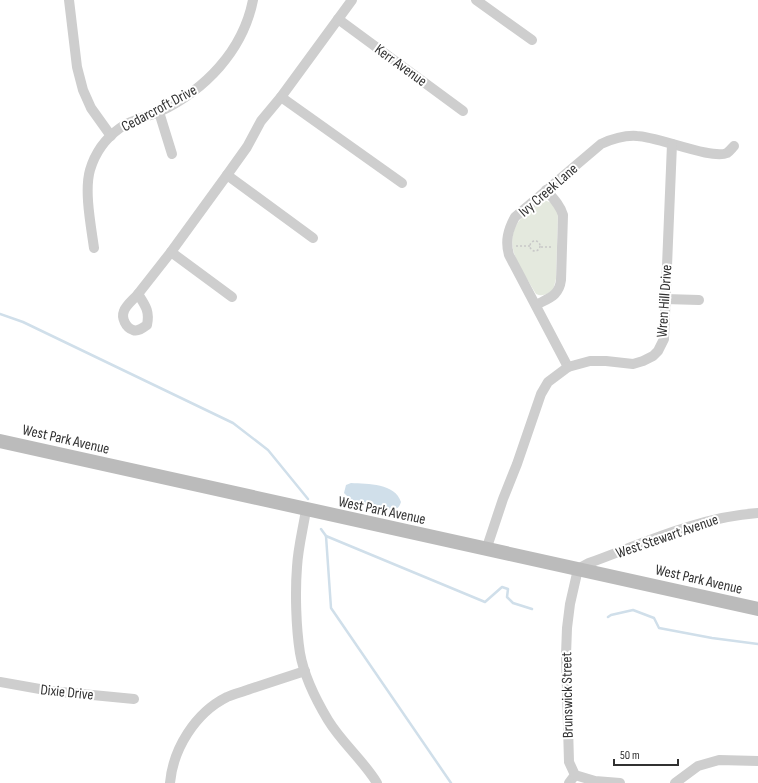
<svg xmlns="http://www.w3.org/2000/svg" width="758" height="783" font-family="'Sofia Sans Condensed',sans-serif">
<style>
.green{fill:#e4e9de}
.water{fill:#d0dfea}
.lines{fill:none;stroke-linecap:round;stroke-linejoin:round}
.stream{stroke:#d0dfea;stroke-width:2.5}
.path{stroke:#c8c8c8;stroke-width:1.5;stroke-dasharray:2 2;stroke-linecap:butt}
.street{stroke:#cecece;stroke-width:10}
.secondary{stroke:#bbb;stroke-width:14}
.labels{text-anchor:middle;stroke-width:4;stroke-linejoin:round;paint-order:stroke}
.street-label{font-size:15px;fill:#313131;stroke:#fff}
</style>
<rect width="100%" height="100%" fill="#fff"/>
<path class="green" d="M544 200 552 203 558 213 556 279 553 290C547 294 543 297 536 294 523 271 501 246 519 221 525 213 533 207 540 202Z"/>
<path class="water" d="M351 483C368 484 395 483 401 502 400 505 399 508 395 509 383 512 352 503 344 493L346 485Z"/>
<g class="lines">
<g class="stream">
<polyline points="0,314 23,322 233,423 268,450 308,499"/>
<polyline points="321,529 326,536 331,608 451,783"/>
<polyline points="326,536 485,602 502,587 508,589 507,597 513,603 532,609"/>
<polyline points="608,617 611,615 633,610 654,618 659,628 712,638 758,644"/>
</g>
<g class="path">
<circle cx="535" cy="246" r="5"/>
<polyline points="516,246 530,246"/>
<polyline points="541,247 553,247"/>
</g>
<g class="street">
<polyline points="69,0 77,67 83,90 91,108 111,136"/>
<polyline points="476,0 532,40"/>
<polyline points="338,19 463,111"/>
<polyline points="281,97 402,183"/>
<polyline points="159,112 172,154"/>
<polyline points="227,175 313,238"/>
<path d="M94 248C91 226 84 191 90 170 95 153 106 138 120 128 131 120 146 117 159 112 205 90 243 51 253 0"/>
<polyline points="171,252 232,297"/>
<polyline points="138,294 171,252 227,175 247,147 261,121 281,97 352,0"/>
<path d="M138 294C145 305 150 311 147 325 143 328 138 332 133 330 126 328 121 318 124 311 126 305 134 299 138 294Z"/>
<polyline points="665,299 699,300"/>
<path d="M536 305C549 298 559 296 561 280L563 215C560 205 553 198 546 190"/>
<path d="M568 367 509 255C505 241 508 230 515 217L601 144C612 139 624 135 637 136 656 136 712 160 727 153 730 151 732 148 734 146"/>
<path d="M306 510C303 529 298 548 297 567 295 592 296 628 300 653 304 676 316 700 328 720 342 743 363 760 377 783"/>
<polyline points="486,550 503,499 517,464 541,394 548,382 568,367 590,361 606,361 633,364 643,361 653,356 658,351 664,339 672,144"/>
<polyline points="0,682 51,691 134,699"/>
<path d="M170 783C173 749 195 713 227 697 234 694 242 692 250 689 268 683 287 677 305 671"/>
<polyline points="569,783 575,775"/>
<path d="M620 783 595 781 575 775 569 762 566 655 567 628 570 604 578 569 589 563C644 543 699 517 758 513"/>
<polyline points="675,783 698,766 719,760 758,761"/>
</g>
<polyline class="secondary" points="0,441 758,609"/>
</g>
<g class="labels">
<g class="street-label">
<text transform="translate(401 65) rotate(36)" y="5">Kerr Avenue</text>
<text transform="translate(159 108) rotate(-28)" y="5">Cedarcroft Drive</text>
<text transform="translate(548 190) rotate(-41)" y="5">Ivy Creek Lane</text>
<text transform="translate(664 301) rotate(-86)" y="5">Wren Hill Drive</text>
<text transform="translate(66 439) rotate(13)" y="5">West Park Avenue</text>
<text transform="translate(382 510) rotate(12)" y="5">West Park Avenue</text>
<text transform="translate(667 536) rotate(-19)" y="5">West Stewart Avenue</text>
<text transform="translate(699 579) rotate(13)" y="5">West Park Avenue</text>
<text transform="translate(67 692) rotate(6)" y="5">Dixie Drive</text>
<text transform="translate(567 695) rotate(-91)" y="5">Brunswick Street</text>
</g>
</g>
<path d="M614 759v6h64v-6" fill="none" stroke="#313131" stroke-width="2"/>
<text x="620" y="759" font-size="12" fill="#313131" stroke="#ffffff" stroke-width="3" paint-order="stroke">50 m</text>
</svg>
